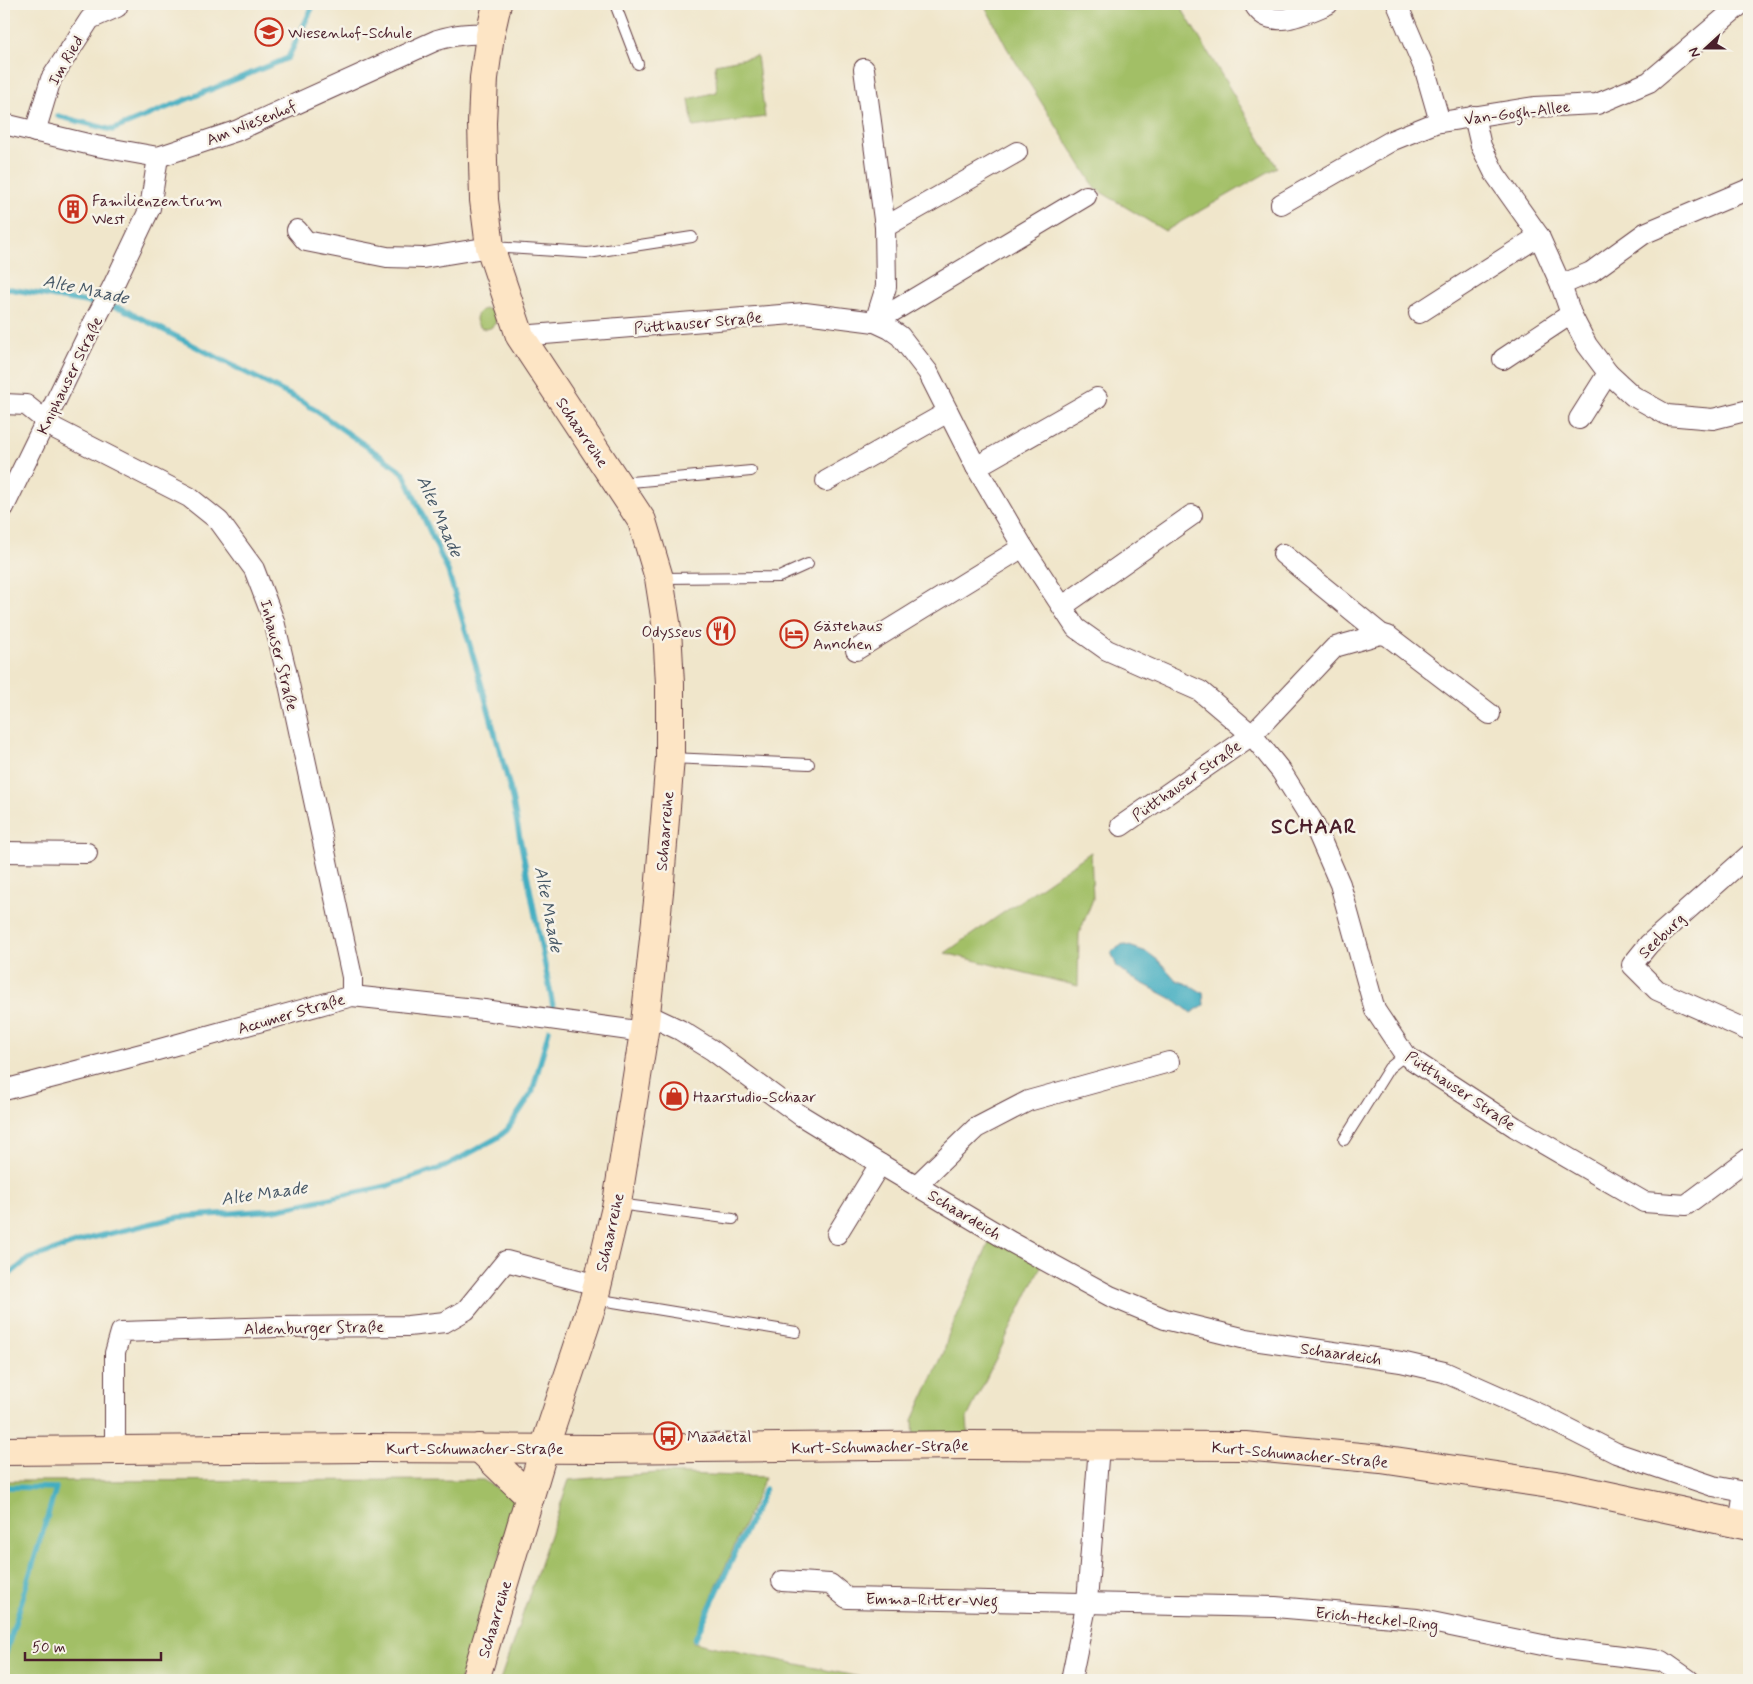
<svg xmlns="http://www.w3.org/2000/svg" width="1753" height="1684" font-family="Mynerve,sans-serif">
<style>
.green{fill:#a2bf66;stroke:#766f48}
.water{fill:#42adc1;stroke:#466676}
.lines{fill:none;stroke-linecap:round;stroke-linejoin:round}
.stream{stroke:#42adc1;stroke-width:5.5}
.service-casing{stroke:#633d43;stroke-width:12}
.minor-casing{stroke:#633d43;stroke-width:22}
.secondary-casing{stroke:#633d43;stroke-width:30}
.service{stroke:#fff;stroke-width:10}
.minor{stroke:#fff;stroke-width:20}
.secondary{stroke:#fde5c5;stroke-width:28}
.labels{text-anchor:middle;stroke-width:5;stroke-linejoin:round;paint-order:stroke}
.poi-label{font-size:16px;fill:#4a1f2b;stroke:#f7f3e8;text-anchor:start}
.street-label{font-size:16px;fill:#4a1f2b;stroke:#f7f3e8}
.water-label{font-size:18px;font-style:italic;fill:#475867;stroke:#f7f3e8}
.district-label{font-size:21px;font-weight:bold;letter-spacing:1px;fill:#4a1f2b;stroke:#f7f3e8}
</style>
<rect width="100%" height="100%" fill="#f7f3e8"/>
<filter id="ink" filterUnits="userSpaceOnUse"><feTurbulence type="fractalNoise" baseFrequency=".02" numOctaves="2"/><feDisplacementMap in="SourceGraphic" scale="10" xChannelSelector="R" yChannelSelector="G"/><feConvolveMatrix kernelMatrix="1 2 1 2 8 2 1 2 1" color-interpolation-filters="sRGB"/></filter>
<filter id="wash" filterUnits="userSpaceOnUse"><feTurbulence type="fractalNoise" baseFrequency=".0096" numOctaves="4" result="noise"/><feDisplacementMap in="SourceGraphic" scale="20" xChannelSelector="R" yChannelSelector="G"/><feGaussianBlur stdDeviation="1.12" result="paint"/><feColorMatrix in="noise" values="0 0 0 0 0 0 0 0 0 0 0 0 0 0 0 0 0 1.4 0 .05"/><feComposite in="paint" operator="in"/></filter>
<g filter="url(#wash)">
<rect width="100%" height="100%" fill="#f0e6cb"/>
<g class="green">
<polygon points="984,4 1179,4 1277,167 1165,231 1096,189 1007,48"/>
<polygon points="757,56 765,117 693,127 689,99 717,92 715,64"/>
<circle cx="486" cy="319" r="10"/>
<polygon points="1091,852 1093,899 1079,934 1078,986 945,953"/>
<polygon points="994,1232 1044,1260 967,1418 969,1445 914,1445 913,1420 944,1352 948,1336"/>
<polygon points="657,1473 765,1477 692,1642 874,1680 500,1680 569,1480"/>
<polygon points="483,1480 516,1499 482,1620 460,1680 4,1680 4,1481"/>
</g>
<polygon class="water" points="1123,944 1147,952 1159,961 1176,980 1190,985 1203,993 1204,1005 1191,1013 1176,1001 1132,978 1117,967 1111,952"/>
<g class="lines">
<g class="stream">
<polyline points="58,116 112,130 288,58 314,4"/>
<polyline points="4,288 121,308 305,403 403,472 448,571 479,676 510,788 553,1006"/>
<polyline points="4,1279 28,1259 91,1238 179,1217 274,1210 387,1186 444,1167 497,1138 507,1130 532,1093 549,1030"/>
<polyline points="4,1487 56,1488 4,1659"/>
<polyline points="695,1639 765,1489"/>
</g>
</g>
</g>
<g filter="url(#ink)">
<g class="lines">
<g class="service-casing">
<g id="service">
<polyline points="615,4 638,64"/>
<polyline points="492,247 588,253 692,237"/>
<polyline points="620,483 751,471"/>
<polyline points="661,578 779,577 808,564"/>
<polyline points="670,758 809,764"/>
<polyline points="1344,1140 1389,1068 1405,1055"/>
<polyline points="618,1204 733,1219"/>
<polyline points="595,1299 796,1332"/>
</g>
</g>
<g class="minor-casing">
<g id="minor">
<path d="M1254 4C1270 33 1306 13 1328 4"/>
<polyline points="1397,4 1425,70 1440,122"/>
<polyline points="864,69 885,227 886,287 875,322"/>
<polyline points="1474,116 1481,146 1495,174 1539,236 1561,285 1571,314 1587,345 1608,373 1633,396 1667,415 1713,419 1749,410"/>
<path d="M4 124 96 146 158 157 236 131 437 40C455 35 471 32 490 35"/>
<polyline points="35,132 51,79 90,19 117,7"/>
<polyline points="1281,204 1393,140 1435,123 1534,107 1597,104 1649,82 1741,4"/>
<polyline points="885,227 1017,152"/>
<polyline points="297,230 306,241 387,257 423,258 490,247"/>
<polyline points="1561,285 1591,272 1645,233 1749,189"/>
<polyline points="1419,313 1539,236"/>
<polyline points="875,322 1086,196"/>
<polyline points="520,336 805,313 875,322 890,329 900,336 928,372 976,467 1023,547 1076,628 1107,650 1200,691 1252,735 1281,771 1313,822 1340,884 1375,1010 1405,1055 1515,1127 1644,1202 1686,1205 1749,1158"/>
<polyline points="1503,359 1571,314"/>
<polyline points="4,404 26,405 56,429 189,497 219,521 254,569 274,621 287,675 352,977 352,996"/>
<polyline points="1579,419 1608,373"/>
<polyline points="976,467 1097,398"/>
<polyline points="826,481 948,412"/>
<polyline points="4,507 94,322 112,288 150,208 158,157"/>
<polyline points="1283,554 1381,634"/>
<polyline points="1063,606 1192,515"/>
<polyline points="856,650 1023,547"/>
<polyline points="1121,826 1252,735 1335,647 1381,634 1388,636 1490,714"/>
<polyline points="4,852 87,853"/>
<polyline points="1749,855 1649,944 1632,965 1657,990 1749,1031"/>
<polyline points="646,1014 680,1030 712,1050 800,1115 880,1164 1011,1242 1110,1296 1165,1319 1246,1339 1401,1362 1444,1372 1541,1415 1616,1453 1713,1486 1744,1492 1739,1524"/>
<polyline points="4,1090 157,1050 352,996 484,1010 644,1032"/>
<polyline points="917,1185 976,1128 1028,1101 1169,1062"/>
<polyline points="837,1234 880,1164"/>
<polyline points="115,1451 115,1353 121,1332 276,1327 408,1326 445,1322 466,1310 506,1261 597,1285"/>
<polyline points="782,1581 830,1584 847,1598 1275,1607 1417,1619 1557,1648 1662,1661 1689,1680"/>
<polyline points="1071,1680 1087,1602 1099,1446"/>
</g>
</g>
<g class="secondary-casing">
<g id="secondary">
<polyline points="479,1448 530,1497"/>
<polyline points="4,1451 365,1448 600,1449 969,1445 1245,1446 1381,1459 1563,1486 1749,1526"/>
<polyline points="475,1680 544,1449 594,1299 617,1203 644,1032 659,892 670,758 670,684 667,629 659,578 642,521 520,336 490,247 484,200 482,123 484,78 490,35 497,4"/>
</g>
</g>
<use href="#service" class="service"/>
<use href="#minor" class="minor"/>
<use href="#secondary" class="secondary"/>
</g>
</g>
<defs>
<g id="school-ring" transform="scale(1.4375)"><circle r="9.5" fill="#f7f3e8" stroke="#c8321e" stroke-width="1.5"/><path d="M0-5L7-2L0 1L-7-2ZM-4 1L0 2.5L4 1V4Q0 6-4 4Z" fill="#c8321e"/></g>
<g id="building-ring" transform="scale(1.4375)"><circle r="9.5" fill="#f7f3e8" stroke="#c8321e" stroke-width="1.5"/><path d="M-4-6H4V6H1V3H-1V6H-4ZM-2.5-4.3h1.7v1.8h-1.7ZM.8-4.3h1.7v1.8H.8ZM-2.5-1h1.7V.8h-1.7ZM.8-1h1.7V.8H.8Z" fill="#c8321e"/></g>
<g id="restaurant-ring" transform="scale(1.4375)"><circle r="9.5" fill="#f7f3e8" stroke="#c8321e" stroke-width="1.5"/><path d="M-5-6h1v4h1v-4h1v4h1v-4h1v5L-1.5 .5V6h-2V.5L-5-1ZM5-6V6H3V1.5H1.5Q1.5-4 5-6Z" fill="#c8321e"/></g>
<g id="hotel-ring" transform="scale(1.4375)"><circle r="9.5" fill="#f7f3e8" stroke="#c8321e" stroke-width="1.5"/><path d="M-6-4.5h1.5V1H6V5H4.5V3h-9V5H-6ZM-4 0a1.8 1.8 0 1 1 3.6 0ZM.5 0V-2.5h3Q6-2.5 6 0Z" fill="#c8321e"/></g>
<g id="shop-ring" transform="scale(1.4375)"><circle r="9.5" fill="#f7f3e8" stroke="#c8321e" stroke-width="1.5"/><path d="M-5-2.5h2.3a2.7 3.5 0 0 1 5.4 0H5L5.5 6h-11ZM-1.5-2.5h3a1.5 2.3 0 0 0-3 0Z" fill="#c8321e"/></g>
<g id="bus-ring" transform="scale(1.4375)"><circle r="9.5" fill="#f7f3e8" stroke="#c8321e" stroke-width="1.5"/><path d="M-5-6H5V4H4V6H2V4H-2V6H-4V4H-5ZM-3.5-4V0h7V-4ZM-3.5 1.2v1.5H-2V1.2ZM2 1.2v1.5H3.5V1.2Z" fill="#c8321e"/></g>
</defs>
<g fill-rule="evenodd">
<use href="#school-ring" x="269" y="32"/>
<use href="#building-ring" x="73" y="209"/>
<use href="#restaurant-ring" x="721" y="631"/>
<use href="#hotel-ring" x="794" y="634"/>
<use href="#shop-ring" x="674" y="1096"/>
<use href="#bus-ring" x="668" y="1436"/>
</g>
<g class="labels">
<g class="poi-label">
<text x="288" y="38">Wiesenhof-Schule</text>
<text x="92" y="206">Familienzentrum<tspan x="92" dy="18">West</tspan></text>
<text x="813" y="631">Gästehaus<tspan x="813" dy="18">Annchen</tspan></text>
<text x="702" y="637" text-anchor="end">Odysseus</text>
<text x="693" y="1102">Haarstudio-Schaar</text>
<text x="687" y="1442">Maadetal</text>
</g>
<g class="street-label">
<text transform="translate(65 60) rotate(-60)" y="6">Im Ried</text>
<text transform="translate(1517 112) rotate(-7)" y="6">Van-Gogh-Allee</text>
<text transform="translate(251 122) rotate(-22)" y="6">Am Wiesenhof</text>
<text transform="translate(698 322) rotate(-5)" y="6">Pütthauser Straße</text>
<text transform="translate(69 375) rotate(-64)" y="6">Kniphauser Straße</text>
<text transform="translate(583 432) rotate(56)" y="6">Schaarreihe</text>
<text transform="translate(280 655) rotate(76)" y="6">Inhauser Straße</text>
<text transform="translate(1186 780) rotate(-35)" y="6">Pütthauser Straße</text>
<text transform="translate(664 831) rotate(-85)" y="6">Schaarreihe</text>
<text transform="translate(1661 935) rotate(-44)" y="6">Seeburg</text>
<text transform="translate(291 1013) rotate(-16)" y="6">Accumer Straße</text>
<text transform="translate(1461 1090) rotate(34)" y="6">Pütthauser Straße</text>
<text transform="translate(965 1214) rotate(31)" y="6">Schaardeich</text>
<text transform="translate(609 1232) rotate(-77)" y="6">Schaarreihe</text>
<text transform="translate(314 1327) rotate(-1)" y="6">Aldenburger Straße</text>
<text transform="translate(1341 1353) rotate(8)" y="6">Schaardeich</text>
<text transform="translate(880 1446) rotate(-1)" y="6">Kurt-Schumacher-Straße</text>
<text x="475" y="1454">Kurt-Schumacher-Straße</text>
<text transform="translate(1300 1454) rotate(5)" y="6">Kurt-Schumacher-Straße</text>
<text transform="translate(932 1599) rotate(1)" y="6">Emma-Ritter-Weg</text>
<text transform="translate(1377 1618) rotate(6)" y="6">Erich-Heckel-Ring</text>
<text transform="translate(494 1619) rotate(-73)" y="6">Schaarreihe</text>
</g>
<g class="water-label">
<text transform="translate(86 289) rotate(12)" y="6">Alte Maade</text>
<text transform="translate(440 516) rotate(66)" y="6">Alte Maade</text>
<text transform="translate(549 909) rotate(79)" y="6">Alte Maade</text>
<text transform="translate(264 1193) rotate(-8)" y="6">Alte Maade</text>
</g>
<g class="district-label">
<text x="1314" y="833">SCHAAR</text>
</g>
</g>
<rect width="1753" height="1684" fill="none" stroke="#f7f3e8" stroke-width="20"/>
<g transform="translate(1706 48) rotate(249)" stroke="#f7f3e8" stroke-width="4" paint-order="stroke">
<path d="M0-4L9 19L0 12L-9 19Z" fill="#4a1f2b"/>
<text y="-8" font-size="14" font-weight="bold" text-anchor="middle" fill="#4a1f2b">N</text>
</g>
<path d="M25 1652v8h136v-8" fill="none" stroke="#4a1f2b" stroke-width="2.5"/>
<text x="32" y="1652" font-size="15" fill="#4a1f2b" stroke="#f7f3e8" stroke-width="4" paint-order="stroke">50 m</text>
</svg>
